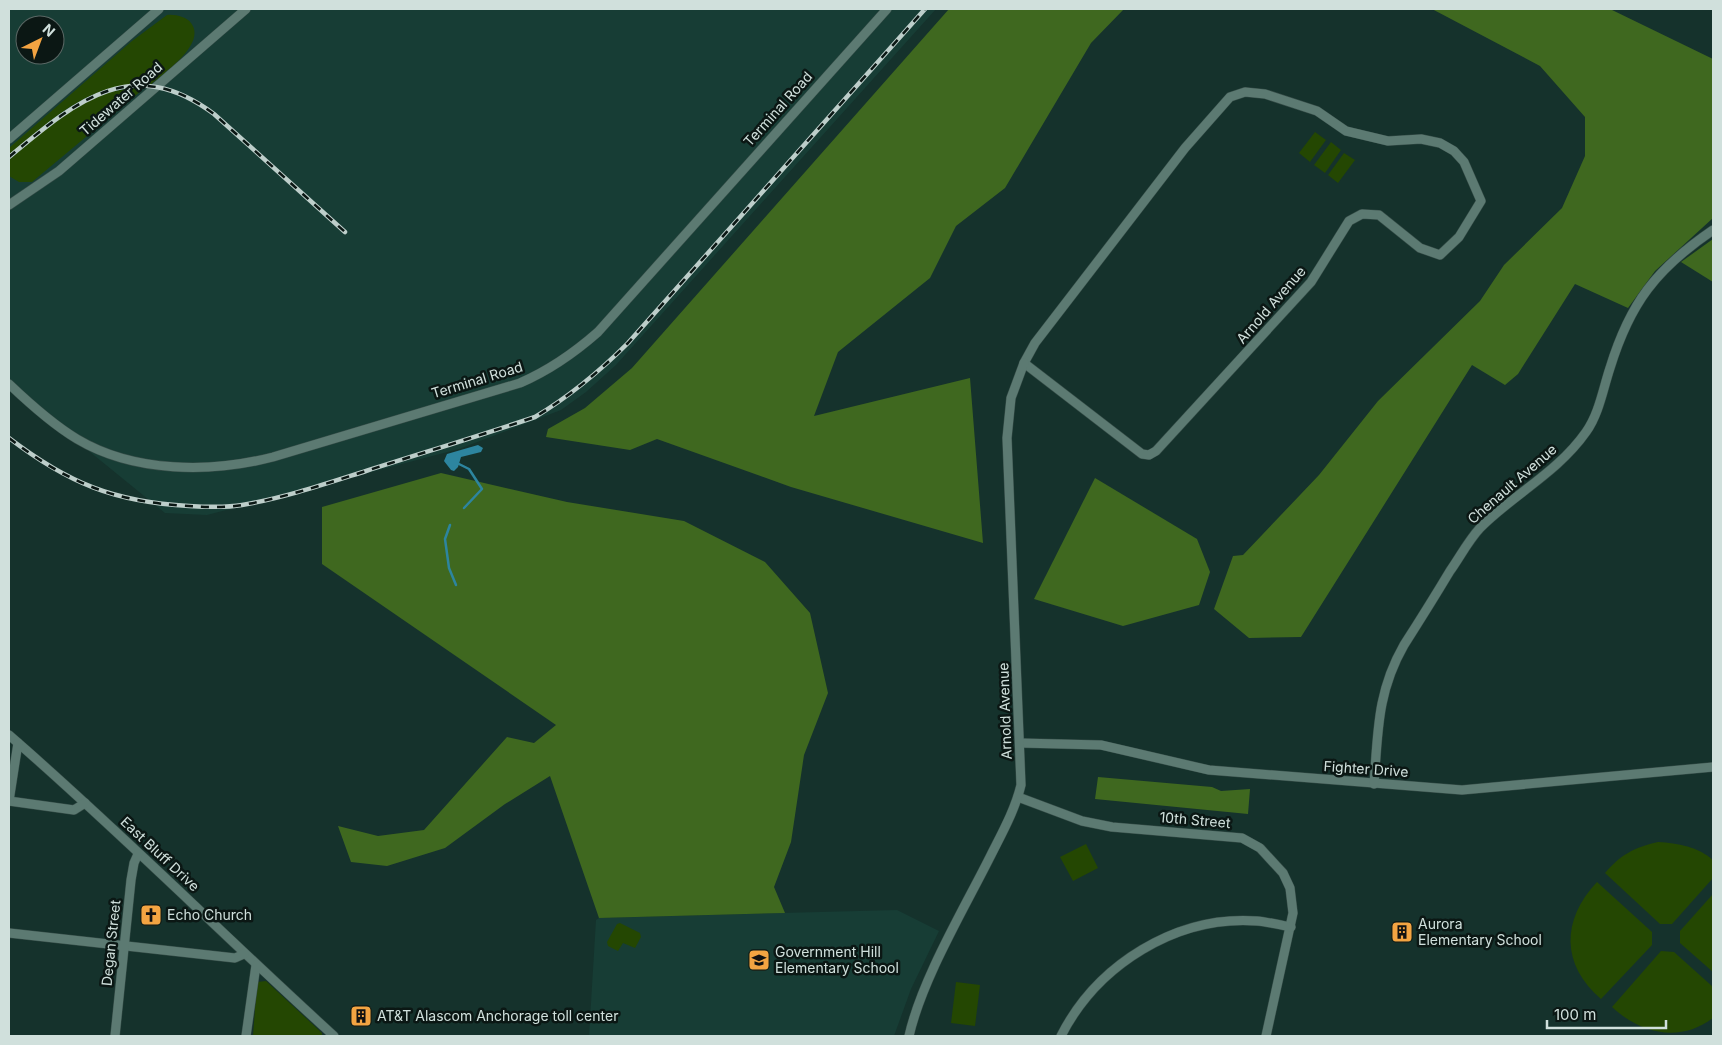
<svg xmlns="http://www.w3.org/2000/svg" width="1722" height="1045" font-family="Inter,sans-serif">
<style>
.built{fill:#173d35;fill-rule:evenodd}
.green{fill:#244702}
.forest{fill:#3f681f}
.water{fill:#2d859f}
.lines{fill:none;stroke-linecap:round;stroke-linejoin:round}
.stream{stroke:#2d859f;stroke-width:2.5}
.street-casing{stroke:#364d48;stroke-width:10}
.street{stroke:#5c7a72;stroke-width:9}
.rail-casing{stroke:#bdceca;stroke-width:4.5}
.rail{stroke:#0b1714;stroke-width:2.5;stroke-dasharray:8;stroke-linecap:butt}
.labels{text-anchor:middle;stroke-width:5;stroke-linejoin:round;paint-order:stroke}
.street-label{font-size:14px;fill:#d0e0dc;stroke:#0b1714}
.poi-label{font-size:14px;fill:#d0e0dc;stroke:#0b1714;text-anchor:start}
</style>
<rect width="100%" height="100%" fill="#15322c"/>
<g class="built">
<path d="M9 9H936L616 365 586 392 561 410 459 449 207 515 165 513 9 386ZM25 25H55V55H25Z"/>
<polygon points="897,910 939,931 911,989 894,1036 589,1036 596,920 599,918"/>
</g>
<g class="green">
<path d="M167 15C175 14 187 17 191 23 207 44 164 73 149 86 92 79 50 121 9 155V148L132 41Z"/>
<path d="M141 88V91L32 182H19L9 176V160C55 121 83 90 141 88Z"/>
<polygon points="1315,132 1326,140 1310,162 1299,153"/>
<polygon points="1331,142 1341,150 1325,173 1314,165"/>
<polygon points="1344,153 1355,160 1338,183 1328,175"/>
<path d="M1658 842C1678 843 1698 847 1713 860V878L1672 924H1660L1605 873C1620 855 1635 847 1658 842Z"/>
<polygon points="1086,844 1098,868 1073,881 1060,857"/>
<path d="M1597 882 1652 932V945L1601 999C1561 965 1561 920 1597 882Z"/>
<polygon points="1713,894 1713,972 1680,943 1680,931"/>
<polygon points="620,923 640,933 641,937 635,948 623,943 618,951 608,946 607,942 617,924"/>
<path d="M1661 951 1674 952 1713 987V1018C1680 1043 1641 1034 1612 1007Z"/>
<polygon points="266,981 322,1033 322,1036 253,1036 257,982"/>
<polygon points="956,982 980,985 975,1026 951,1023"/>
</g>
<g class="forest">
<polygon points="949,9 1124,9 1091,43 1005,188 956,226 930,278 838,352 814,416 970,378 983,543 791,487 657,439 630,450 546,437 548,429 585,408 632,368"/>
<polygon points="1432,9 1610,9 1713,59 1713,218 1655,271 1628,308 1575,284 1518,374 1505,385 1472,365 1301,637 1249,638 1214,609 1233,556 1243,555 1319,475 1378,401 1480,301 1504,265 1562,208 1585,156 1585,117 1540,66"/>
<polygon points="1713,239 1713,282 1681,262"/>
<polygon points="441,473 567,502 684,521 765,562 810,613 828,693 804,755 791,842 774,887 785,913 599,918 550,776 505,804 445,848 387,866 351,862 338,826 378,836 424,830 507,737 534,743 556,725 322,564 322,507"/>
<polygon points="1095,478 1197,539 1210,572 1199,605 1123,626 1034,599"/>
<polygon points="1098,777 1212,787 1221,791 1250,789 1248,814 1095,799"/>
</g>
<polygon class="water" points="478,445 483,448 481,452 461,457 458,467 454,471 451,470 444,461 447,454"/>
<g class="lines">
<g class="stream">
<polyline points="459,464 469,469 482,489 464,508"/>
<polyline points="450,525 445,539 449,568 456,585"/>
</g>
<g class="street-casing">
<g id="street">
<polygon points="1245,92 1265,94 1317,111 1346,131 1388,141 1421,139 1440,143 1454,151 1464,162 1481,201 1459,237 1440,255 1420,248 1379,215 1362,214 1349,221 1311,282 1156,451 1149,455 1142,454 1024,363 1035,343 1185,148 1230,97"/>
<polyline points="9,139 159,9"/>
<polyline points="9,205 59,171 246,9"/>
<path d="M9 384C30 404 52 424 77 439 134 473 211 473 273 457L520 383C550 370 573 354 598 332L887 9"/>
<path d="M9 735C121 832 225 937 334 1036"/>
<polyline points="1020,743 1101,745 1209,770 1462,790 1713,767"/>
<path d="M1374 784C1378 732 1377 692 1404 645 1420 620 1435 596 1450 571 1460 557 1468 541 1480 528 1514 494 1558 472 1586 432 1599 414 1603 389 1610 368 1630 303 1656 269 1713 230"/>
<polyline points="1018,797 1082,821 1112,827 1242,838 1260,848 1283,873 1290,888 1293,913 1266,1036"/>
<polyline points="9,801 74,810 85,803"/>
<polyline points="9,801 18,743"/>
<polyline points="9,933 235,958 244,954"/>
<polyline points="115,1036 131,880 134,863 138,854"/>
<polyline points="246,1036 256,965"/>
<path d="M909 1036C922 979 964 909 991 855 1002 833 1015 810 1021 785L1007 438 1011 398 1024 363"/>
<path d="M1061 1036C1097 965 1176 915 1257 921 1268 922 1280 925 1291 927"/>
</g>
</g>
<use href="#street" class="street"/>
<g class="rail-casing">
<g id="rail">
<path d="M9 157C74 103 131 52 214 114L345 232"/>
<path d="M9 438C68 483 114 502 189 506 206 507 225 508 242 505 284 498 325 484 366 471 422 453 479 436 535 417 570 396 599 372 628 343L925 9"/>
</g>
</g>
<use href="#rail" class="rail"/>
</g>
<defs>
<g id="church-square" transform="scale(1.125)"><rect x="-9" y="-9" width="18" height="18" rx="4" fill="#f3a442" stroke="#0b1714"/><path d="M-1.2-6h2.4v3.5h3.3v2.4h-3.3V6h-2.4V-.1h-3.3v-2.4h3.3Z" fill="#111"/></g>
<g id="building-square" transform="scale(1.125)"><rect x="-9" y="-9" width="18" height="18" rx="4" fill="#f3a442" stroke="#0b1714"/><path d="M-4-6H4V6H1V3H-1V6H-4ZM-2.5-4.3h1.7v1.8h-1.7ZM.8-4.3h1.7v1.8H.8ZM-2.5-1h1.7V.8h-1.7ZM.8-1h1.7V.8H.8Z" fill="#111"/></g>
<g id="school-square" transform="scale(1.125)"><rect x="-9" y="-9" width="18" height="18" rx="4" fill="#f3a442" stroke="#0b1714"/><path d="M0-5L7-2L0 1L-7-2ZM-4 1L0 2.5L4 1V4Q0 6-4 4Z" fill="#111"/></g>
</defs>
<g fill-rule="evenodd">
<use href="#church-square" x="151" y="915"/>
<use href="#building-square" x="1402" y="932"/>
<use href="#school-square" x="759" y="960"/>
<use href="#building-square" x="361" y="1016"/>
</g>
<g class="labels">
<g class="street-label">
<text transform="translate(121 99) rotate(-41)" y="5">Tidewater Road</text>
<text transform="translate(778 109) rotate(-48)" y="5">Terminal Road</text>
<text transform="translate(1271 305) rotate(-49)" y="5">Arnold Avenue</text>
<text transform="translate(477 380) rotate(-17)" y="5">Terminal Road</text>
<text transform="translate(1512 484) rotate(-41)" y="5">Chenault Avenue</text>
<text transform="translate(1005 711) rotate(-92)" y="5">Arnold Avenue</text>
<text transform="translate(1366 769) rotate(4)" y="5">Fighter Drive</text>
<text transform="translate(1195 820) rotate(5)" y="5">10th Street</text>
<text transform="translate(160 854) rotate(43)" y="5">East Bluff Drive</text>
<text transform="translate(111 943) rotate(-84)" y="5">Degan Street</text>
</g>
<g class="poi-label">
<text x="167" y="920">Echo Church</text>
<text x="1418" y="929">Aurora<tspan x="1418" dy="16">Elementary School</tspan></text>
<text x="775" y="957">Government Hill<tspan x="775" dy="16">Elementary School</tspan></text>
<text x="377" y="1021">AT&amp;T Alascom Anchorage toll center</text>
</g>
</g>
<rect width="1722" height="1045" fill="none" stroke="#d0e0dc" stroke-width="20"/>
<g transform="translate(40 40) rotate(42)"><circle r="24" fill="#0b1714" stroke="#5a6764"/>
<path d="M0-4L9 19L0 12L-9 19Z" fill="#f3a442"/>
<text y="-8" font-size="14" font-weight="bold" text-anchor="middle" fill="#d0e0dc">N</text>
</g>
<path d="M1547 1020v8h119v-8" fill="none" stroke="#d0e0dc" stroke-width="2.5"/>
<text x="1554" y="1020" font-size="15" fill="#d0e0dc" stroke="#0b1714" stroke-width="4" paint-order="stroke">100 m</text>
</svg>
